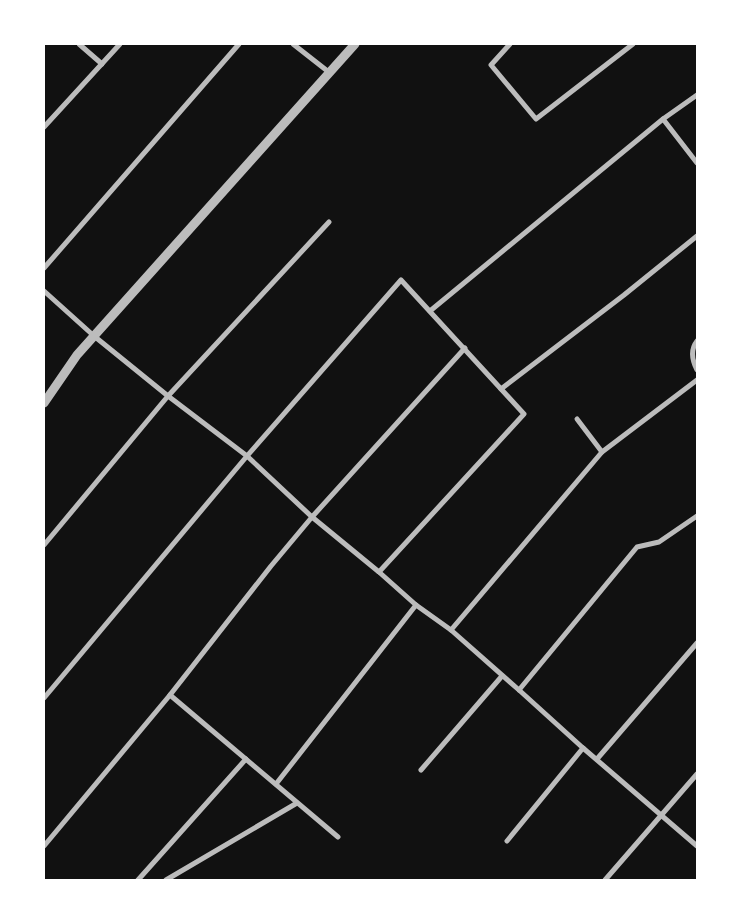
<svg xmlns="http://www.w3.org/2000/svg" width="741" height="924" font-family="Georgia,serif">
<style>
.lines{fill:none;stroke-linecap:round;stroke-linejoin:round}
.minor{stroke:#bcbcbc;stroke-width:5}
.tertiary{stroke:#bcbcbc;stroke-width:9}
</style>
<rect width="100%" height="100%" fill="#111"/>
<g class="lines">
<g class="minor">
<polyline points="79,44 102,64"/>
<polyline points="293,44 330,73"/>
<polyline points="510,44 491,65 536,119 633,44"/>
<polyline points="663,119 697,163"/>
<polyline points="44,127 120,44"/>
<polyline points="44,268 239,44"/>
<polyline points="44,291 94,336 168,396 247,456 312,517 379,572 416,605 451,630 519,690 583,748 697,846"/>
<polyline points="430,311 663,119 697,95"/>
<path d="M697 341C690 350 692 360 697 370"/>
<polyline points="501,389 624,295 697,236"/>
<polyline points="577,419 602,452"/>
<polyline points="44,545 168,396 329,222"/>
<polyline points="451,630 602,452 697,380"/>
<polyline points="519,690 637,547 659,542 697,516"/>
<polyline points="170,695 338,837"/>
<polyline points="44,698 247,456 401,280 524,414 379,572"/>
<polyline points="597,759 697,643"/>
<polyline points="421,770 502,676"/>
<polyline points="276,784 416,605"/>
<polyline points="507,841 583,748"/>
<polyline points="44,846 170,695 271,566 312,517 465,348"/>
<polyline points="138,880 246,759"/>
<polyline points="166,880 297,803"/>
<polyline points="605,880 697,774"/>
</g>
<polyline class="tertiary" points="44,403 77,355 355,44"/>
</g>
<rect width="741" height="924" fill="none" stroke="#ffffff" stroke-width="90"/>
</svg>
